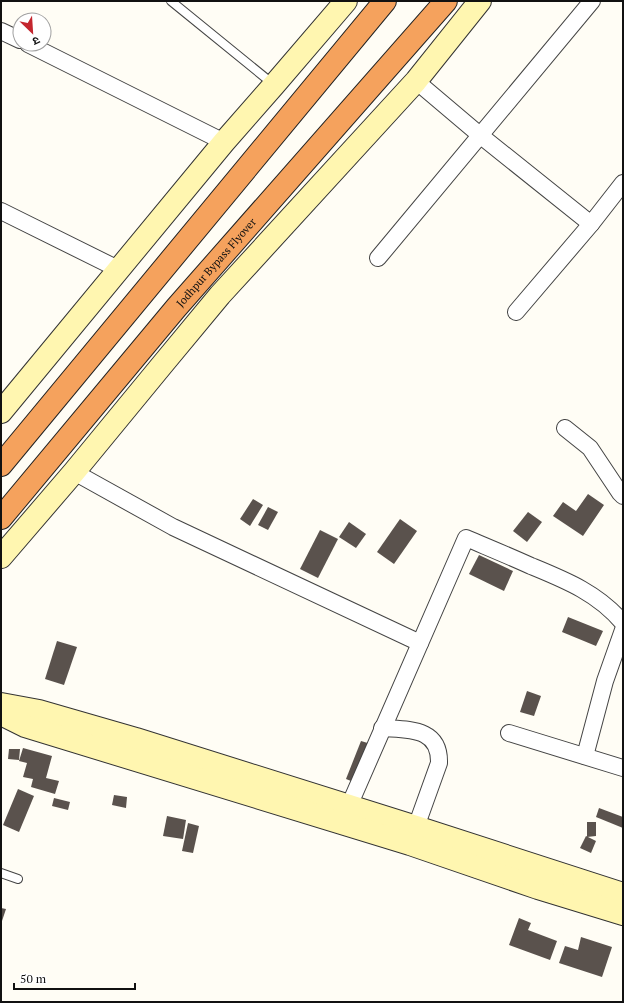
<svg xmlns="http://www.w3.org/2000/svg" width="624" height="1003" font-family="'PT Serif','Noto Sans Devanagari',serif">
<style>
.building{fill:#5a524d}
.lines{fill:none;stroke-linecap:round;stroke-linejoin:round}
.lane-casing{stroke:#444;stroke-width:10}
.street-casing{stroke:#444;stroke-width:18}
.secondary-casing{stroke:#333;stroke-width:24}
.highway-casing{stroke:#222;stroke-width:24}
.lane{stroke:#fff;stroke-width:8}
.street{stroke:#fff;stroke-width:16}
.secondary{stroke:#fff6b0;stroke-width:22}
.highway{stroke:#f5a25d;stroke-width:22}
.labels{text-anchor:middle;stroke-width:4;stroke-linejoin:round;paint-order:stroke}
.street-label{font-size:11px;fill:#111;stroke:#fff}
</style>
<rect width="100%" height="100%" fill="#fffdf5"/>
<g class="building">
<polygon points="588,494 604,505 583,536 553,516 563,502 576,511"/>
<polygon points="253,499 263,505 250,526 240,519"/>
<polygon points="268,507 278,512 268,530 258,525"/>
<polygon points="528,512 542,522 527,542 513,531"/>
<polygon points="400,519 417,531 394,564 377,552"/>
<polygon points="349,522 366,534 356,548 339,537"/>
<polygon points="320,530 338,539 318,578 300,569"/>
<polygon points="479,555 513,571 504,591 469,574"/>
<polygon points="568,617 603,631 596,646 562,632"/>
<polygon points="57,641 77,647 64,685 45,679"/>
<polygon points="527,691 541,696 534,716 520,712"/>
<polygon points="361,741 371,744 356,783 346,779"/>
<polygon points="23,748 52,756 46,778 59,781 55,794 31,787 33,779 23,777 27,763 19,761"/>
<polygon points="9,749 20,749 19,760 8,759"/>
<polygon points="18,789 34,796 19,832 3,825"/>
<polygon points="114,795 127,797 126,808 112,805"/>
<polygon points="54,798 70,802 68,810 52,806"/>
<polygon points="599,808 623,817 623,828 596,817"/>
<polygon points="167,816 186,820 183,839 163,836"/>
<polygon points="587,822 596,822 596,836 587,837"/>
<polygon points="188,823 199,826 193,853 182,851"/>
<polygon points="586,836 596,841 591,853 580,848"/>
<polygon points="1,908 6,909 1,924"/>
<polygon points="519,918 531,923 528,930 557,941 550,960 509,945"/>
<polygon points="581,937 612,947 602,977 559,963 565,946 578,950"/>
</g>
<g class="lines">
<g class="lane-casing">
<g id="lane">
<polyline points="171,1 273,84"/>
<polyline points="1,873 18,879"/>
</g>
</g>
<g class="street-casing">
<g id="street">
<polyline points="1,31 20,40"/>
<polyline points="28,44 224,142"/>
<polyline points="416,81 481,136 591,224 623,183"/>
<polyline points="1,211 118,269"/>
<polyline points="378,258 592,1"/>
<polyline points="516,312 591,224"/>
<polyline points="565,428 590,448 620,493 623,496"/>
<polyline points="74,472 173,527 420,643"/>
<path d="M382 728C408 730 440 727 439 763L416 827"/>
<polyline points="509,733 623,768"/>
<polyline points="585,756 605,681 623,630"/>
<path d="M349 806 466 538C487 547 509 556 531 566 565 580 598 593 623 623"/>
</g>
</g>
<g class="secondary-casing">
<g id="secondary">
<polyline points="1,412 224,142 274,85 346,1"/>
<polyline points="1,557 74,472 162,365 220,295 416,81 480,1"/>
<polyline points="1,704 39,711 136,739 416,827 623,894"/>
<polyline points="1,714 25,726 410,844 538,888 623,914"/>
</g>
</g>
<g class="highway-casing">
<g id="highway">
<polyline points="1,465 385,1"/>
<path id="s1" d="M1 518 176 308 446 1"/>
</g>
</g>
<use href="#lane" class="lane"/>
<use href="#street" class="street"/>
<use href="#secondary" class="secondary"/>
<use href="#highway" class="highway"/>
</g>
<g class="labels">
<g class="street-label">
<text dy="4" stroke="none"><textPath href="#s1" startOffset="334">Jodhpur Bypass Flyover</textPath></text>
</g>
</g>
<rect width="624" height="1003" fill="none" stroke="#111111" stroke-width="4"/>
<g transform="translate(32 32) rotate(155)"><circle r="19" fill="#ffffff" stroke="#a0a0a0"/>
<path d="M0-3L7 15L0 10L-7 15Z" fill="#c4262e"/>
<text y="-6" font-size="11" font-weight="bold" text-anchor="middle" fill="#111111">उ</text>
</g>
<path d="M14 983v6h121v-6" fill="none" stroke="#111111" stroke-width="2"/>
<text x="20" y="983" font-size="12" fill="#111111" stroke="#ffffff" stroke-width="3" paint-order="stroke">50 m</text>
</svg>
